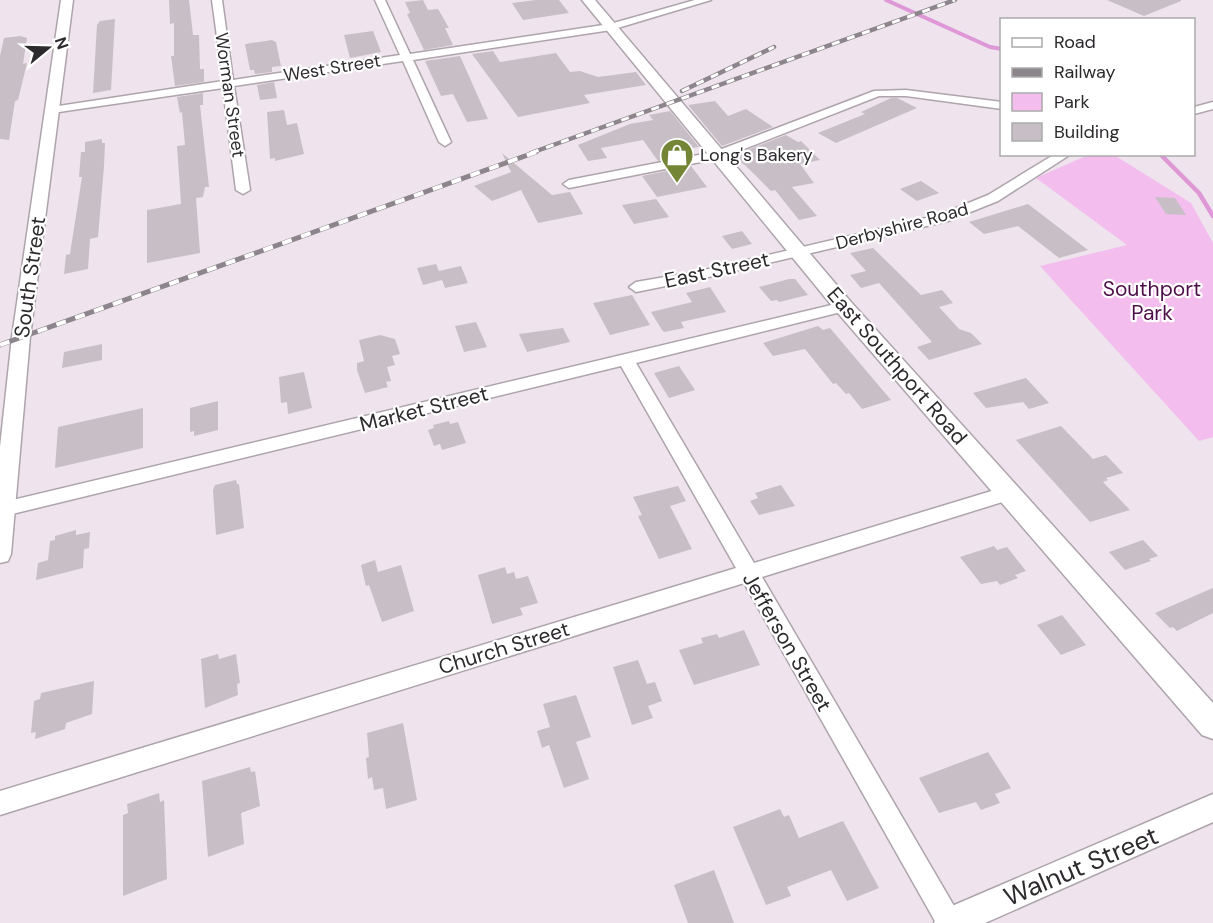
<svg xmlns="http://www.w3.org/2000/svg" width="1213" height="923" font-family="'DM Sans',sans-serif">
<style>
.green{fill:#f3bded}
.lines{fill:none;stroke-linecap:round;stroke-linejoin:round}
.stream-far1{stroke:#de97d7;stroke-width:4}
.stream{stroke:#de97d7;stroke-width:4.5}
.building{fill:#c7bec6}
.minor-casing{stroke:#aea4ac;stroke-width:3}
.tertiary-casing{stroke:#aea4ac;stroke-width:3}
.secondary-casing{stroke:#aea4ac;stroke-width:3}
.minor{fill:#fff;fill-rule:evenodd}
.tertiary{fill:#fff;fill-rule:evenodd}
.secondary{fill:#fff;fill-rule:evenodd}
.rail-far1-casing{stroke:#8c858b;stroke-width:4.5}
.rail-casing{stroke:#8c858b;stroke-width:5}
.rail-far1{stroke:#fff;stroke-width:3;stroke-dasharray:8;stroke-linecap:butt}
.rail{stroke:#fff;stroke-width:4;stroke-dasharray:10;stroke-linecap:butt}
.labels{text-anchor:middle;stroke-width:4.5;stroke-linejoin:round;paint-order:stroke}
.far-street-label{font-size:18px;fill:#2d2a2d;stroke:#fff}
.far-poi-label{font-size:18px;fill:#2d2a2d;stroke:#fff;text-anchor:start}
.street-label{font-size:21px;fill:#2d2a2d;stroke:#fff}
.park-label{font-size:21px;fill:#4e0f4b;stroke:#fff}
.near-street-label{font-size:26px;fill:#2d2a2d;stroke:#fff}
</style>
<rect width="100%" height="100%" fill="#efe4ed"/>
<polygon class="green" points="1088,155 1114,155 1191,203 1213,243 1213,437 1199,441 1040,266 1127,245 1036,178"/>
<g class="lines">
<polyline class="stream-far1" points="886,0 990,47 1002,49"/>
<polyline class="stream" points="1160,154 1199,193 1213,216"/>
</g>
<g class="building">
<polygon points="169,0 189,0 193,35 199,35 200,69 204,69 204,82 175,86 171,56 174,56 174,23 170,24"/>
<polygon points="423,0 428,10 438,9 449,28 445,28 453,45 424,50 407,14 410,13 405,2"/>
<polygon points="536,0 559,0 569,13 523,20 512,3"/>
<polygon points="1107,0 1181,0 1181,1 1144,16"/>
<polygon points="115,19 111,90 93,93 97,25 100,21"/>
<polygon points="373,31 381,52 350,58 344,35"/>
<polygon points="20,36 27,38 23,64 27,63 18,100 15,101 9,140 0,139 0,56 4,38"/>
<polygon points="272,40 276,42 281,66 272,67 272,72 255,74 254,70 250,70 245,44"/>
<polygon points="493,51 500,62 556,53 570,72 580,71 598,77 636,72 646,85 584,95 590,103 518,117 472,54"/>
<polygon points="460,56 488,119 467,122 453,94 441,96 425,61"/>
<polygon points="274,82 277,98 260,100 257,85"/>
<polygon points="203,93 203,105 200,105 209,187 205,187 203,197 196,198 200,253 147,263 147,210 181,204 177,146 185,145 182,112 180,113 177,97"/>
<polygon points="891,98 897,98 917,108 836,143 818,133 865,114 861,112"/>
<polygon points="715,101 728,116 746,109 773,127 722,146 688,105"/>
<polygon points="284,110 287,125 297,123 304,154 275,161 275,158 270,159 267,112"/>
<polygon points="670,111 699,147 679,150 683,156 658,161 643,140 601,148 607,158 588,161 578,145 630,124 653,120 649,115"/>
<polygon points="786,135 798,142 801,141 820,160 800,164 814,183 792,187 817,216 799,220 775,190 771,191 746,166 732,156"/>
<polygon points="102,139 102,143 105,143 104,166 98,237 90,239 88,269 64,274 66,255 70,254 82,177 79,177 81,152 85,152 85,142"/>
<polygon points="502,153 552,195 570,192 583,214 538,223 521,190 492,201 474,186 511,172"/>
<polygon points="691,166 707,187 657,197 642,176"/>
<polygon points="921,181 939,193 917,201 900,189"/>
<polygon points="1155,197 1175,198 1186,215 1166,214"/>
<polygon points="656,199 669,217 634,224 622,205"/>
<polygon points="1028,204 1088,250 1059,258 1018,226 984,234 969,222"/>
<polygon points="742,231 752,244 732,249 722,236"/>
<polygon points="873,248 921,295 942,290 953,303 939,307 959,329 971,333 982,344 929,360 917,347 932,342 879,283 861,288 850,275 866,271 850,253"/>
<polygon points="436,264 439,271 461,266 468,283 445,288 442,280 423,285 417,268"/>
<polygon points="789,279 795,279 808,295 779,302 777,300 771,301 759,287"/>
<polygon points="710,287 726,312 681,322 684,328 664,332 662,330 651,312 692,302 686,293"/>
<polygon points="632,295 650,325 610,335 593,303"/>
<polygon points="476,322 487,347 464,352 455,326"/>
<polygon points="818,326 823,330 830,328 891,400 862,409 849,393 846,394 836,383 833,384 805,349 773,356 763,343"/>
<polygon points="563,328 570,342 527,352 519,334"/>
<polygon points="380,335 395,339 400,354 392,356 395,365 387,367 391,381 386,382 388,387 365,393 357,370 357,363 364,361 359,340"/>
<polygon points="102,344 102,360 62,368 64,352"/>
<polygon points="679,366 695,390 669,398 654,373"/>
<polygon points="304,372 312,408 288,414 287,402 281,403 279,377"/>
<polygon points="1026,378 1049,403 1029,409 1023,402 986,408 973,393"/>
<polygon points="218,401 218,430 194,436 194,431 190,432 190,408"/>
<polygon points="143,408 143,448 55,468 58,427"/>
<polygon points="449,421 450,424 458,422 466,443 442,450 440,444 434,446 428,430 434,428 433,425"/>
<polygon points="1061,426 1093,459 1106,455 1123,473 1106,478 1108,480 1103,482 1130,510 1090,522 1016,440"/>
<polygon points="236,480 237,484 239,484 244,528 216,535 213,490 215,485"/>
<polygon points="781,485 795,506 759,515 750,501 758,498 755,493"/>
<polygon points="678,486 686,501 670,506 692,549 659,559 638,516 642,515 633,497"/>
<polygon points="76,530 76,535 90,532 89,548 84,549 83,568 36,580 38,563 48,560 50,541 55,540 55,536"/>
<polygon points="1143,540 1158,556 1149,559 1151,561 1125,570 1109,552"/>
<polygon points="994,546 997,550 1007,547 1026,571 1015,575 1018,578 1000,585 997,581 981,584 960,557"/>
<polygon points="375,560 378,572 401,565 414,611 382,622 369,585 366,586 361,565"/>
<polygon points="505,567 507,574 514,572 516,579 528,576 538,603 520,608 523,615 492,624 478,575"/>
<polygon points="1213,588 1213,613 1177,631 1173,627 1170,628 1155,613"/>
<polygon points="1062,615 1086,645 1061,655 1037,625"/>
<polygon points="744,630 760,665 694,685 679,650 703,643 701,638 717,634 719,638"/>
<polygon points="218,654 219,659 236,654 240,683 237,684 238,695 205,708 201,659"/>
<polygon points="638,660 647,684 655,682 662,701 648,706 653,718 632,725 613,667"/>
<polygon points="94,681 92,714 66,723 65,729 35,739 36,732 31,733 34,701 40,699 41,693"/>
<polygon points="576,695 591,737 576,742 589,779 564,788 549,745 542,748 537,731 550,727 543,704"/>
<polygon points="403,723 417,800 386,809 383,788 374,790 372,777 368,779 366,758 369,757 367,733"/>
<polygon points="988,752 1011,788 995,794 1000,803 981,810 976,802 939,813 919,778"/>
<polygon points="250,767 251,772 255,771 260,806 241,813 244,844 208,857 202,781"/>
<polygon points="159,793 160,802 164,800 167,879 123,896 123,815 128,813 127,804"/>
<polygon points="780,809 784,817 789,815 799,838 843,821 879,888 847,901 831,870 787,887 791,896 766,905 733,827"/>
<polygon points="714,870 734,923 688,923 674,885"/>
</g>
<g class="lines">
<g class="minor-casing">
<g id="minor">
<polygon points="212,0 222,0 233,80 400,55 375,0 385,0 410,54 610,24 695,0 711,0 611,30 413,60 451,142 445,146 439,142 403,61 234,86 250,190 243,194 236,190 223,88 52,113 46,110 52,107 223,81"/>
<polygon points="906,90 1002,102 1002,109 906,96 879,96 721,158 569,188 563,184 569,180 714,152 874,91"/>
<polygon points="1213,102 1213,109 1194,114 1194,107"/>
<polygon points="1055,154 1071,154 998,201 948,221 700,279 636,292 629,287 636,282 700,271 939,215 988,195"/>
<polygon points="844,302 849,304 852,307 849,310 636,363 754,563 1008,486 1015,488 1017,493 1015,498 762,577 964,923 936,923 744,583 0,815 0,791 736,568 621,366 4,516 0,515 0,503"/>
</g>
</g>
<g class="tertiary-casing">
<g id="tertiary">
<polygon points="61,0 73,0 30,337 11,554 8,561 0,563 0,447 12,337"/>
<polygon points="1213,794 1213,822 985,923 934,923 938,912"/>
</g>
</g>
<g class="secondary-casing">
<polygon id="secondary" points="582,0 595,0 851,302 1213,703 1213,739 1202,735 837,312"/>
</g>
<use href="#minor" class="minor"/>
<use href="#tertiary" class="tertiary"/>
<use href="#secondary" class="secondary"/>
<g class="rail-far1-casing">
<g id="rail-far1">
<polyline points="682,91 774,47"/>
<polyline points="531,153 955,0"/>
</g>
</g>
<g class="rail-casing">
<polyline id="rail" points="0,345 536,152"/>
</g>
<use href="#rail-far1" class="rail-far1"/>
<use href="#rail" class="rail"/>
</g>
<defs>
<g id="shop-pin" transform="scale(1.725)"><path d="M0 17L-7.5 6A9.5 9.5 0 1 1 7.5 6Z" fill="#748535" stroke="#fff"/><path d="M-5-2.5h2.3a2.7 3.5 0 0 1 5.4 0H5L5.5 6h-11ZM-1.5-2.5h3a1.5 2.3 0 0 0-3 0Z" fill="#fff"/></g>
</defs>
<g fill-rule="evenodd">
<use href="#shop-pin" x="677" y="155"/>
</g>
<g class="labels">
<g class="far-street-label">
<text transform="translate(332 68) rotate(-9)" y="6">West Street</text>
<text transform="translate(230 95) rotate(82)" y="6">Worman Street</text>
<text transform="translate(902 226) rotate(-15)" y="6">Derbyshire Road</text>
</g>
<g class="far-poi-label">
<text x="700" y="161">Long's Bakery</text>
</g>
<g class="street-label">
<text transform="translate(717 270) rotate(-12)" y="7">East Street</text>
<text transform="translate(30 277) rotate(-82)" y="7">South Street</text>
<text transform="translate(897 366) rotate(49)" y="7">East Southport Road</text>
<text transform="translate(424 409) rotate(-14)" y="7">Market Street</text>
<text transform="translate(787 642) rotate(60)" y="7">Jefferson Street</text>
<text transform="translate(504 648) rotate(-17)" y="7">Church Street</text>
</g>
<g class="park-label">
<text x="1152" y="296">Southport<tspan x="1152" dy="24">Park</tspan></text>
</g>
<g class="near-street-label">
<text transform="translate(1081 866) rotate(-23)" y="9">Walnut Street</text>
</g>
</g>
<rect x="1000" y="18" width="195" height="138" fill="#ffffff" stroke="#abaaab" stroke-width="1.5"/>
<rect x="1012" y="38" width="30" height="9" fill="#ffffff" stroke="#abaaab" stroke-width="1.5"/>
<text x="1054" y="48" font-size="18" fill="#2d2a2d">Road</text>
<rect x="1012" y="68" width="30" height="9" fill="#8c858b" stroke="#abaaab" stroke-width="1.5"/>
<text x="1054" y="78" font-size="18" fill="#2d2a2d">Railway</text>
<rect x="1012" y="93" width="30" height="18" fill="#f3bded" stroke="#abaaab" stroke-width="1.5"/>
<text x="1054" y="108" font-size="18" fill="#2d2a2d">Park</text>
<rect x="1012" y="123" width="30" height="18" fill="#c7bec6" stroke="#abaaab" stroke-width="1.5"/>
<text x="1054" y="138" font-size="18" fill="#2d2a2d">Building</text>
<g transform="translate(48 48) rotate(71)" stroke="#ffffff" stroke-width="4.5" paint-order="stroke">
<path d="M0-4.5L10 22L0 15L-10 22Z" fill="#2d2a2d"/>
<text y="-9" font-size="16" font-weight="bold" text-anchor="middle" fill="#2d2a2d">N</text>
</g>
</svg>
